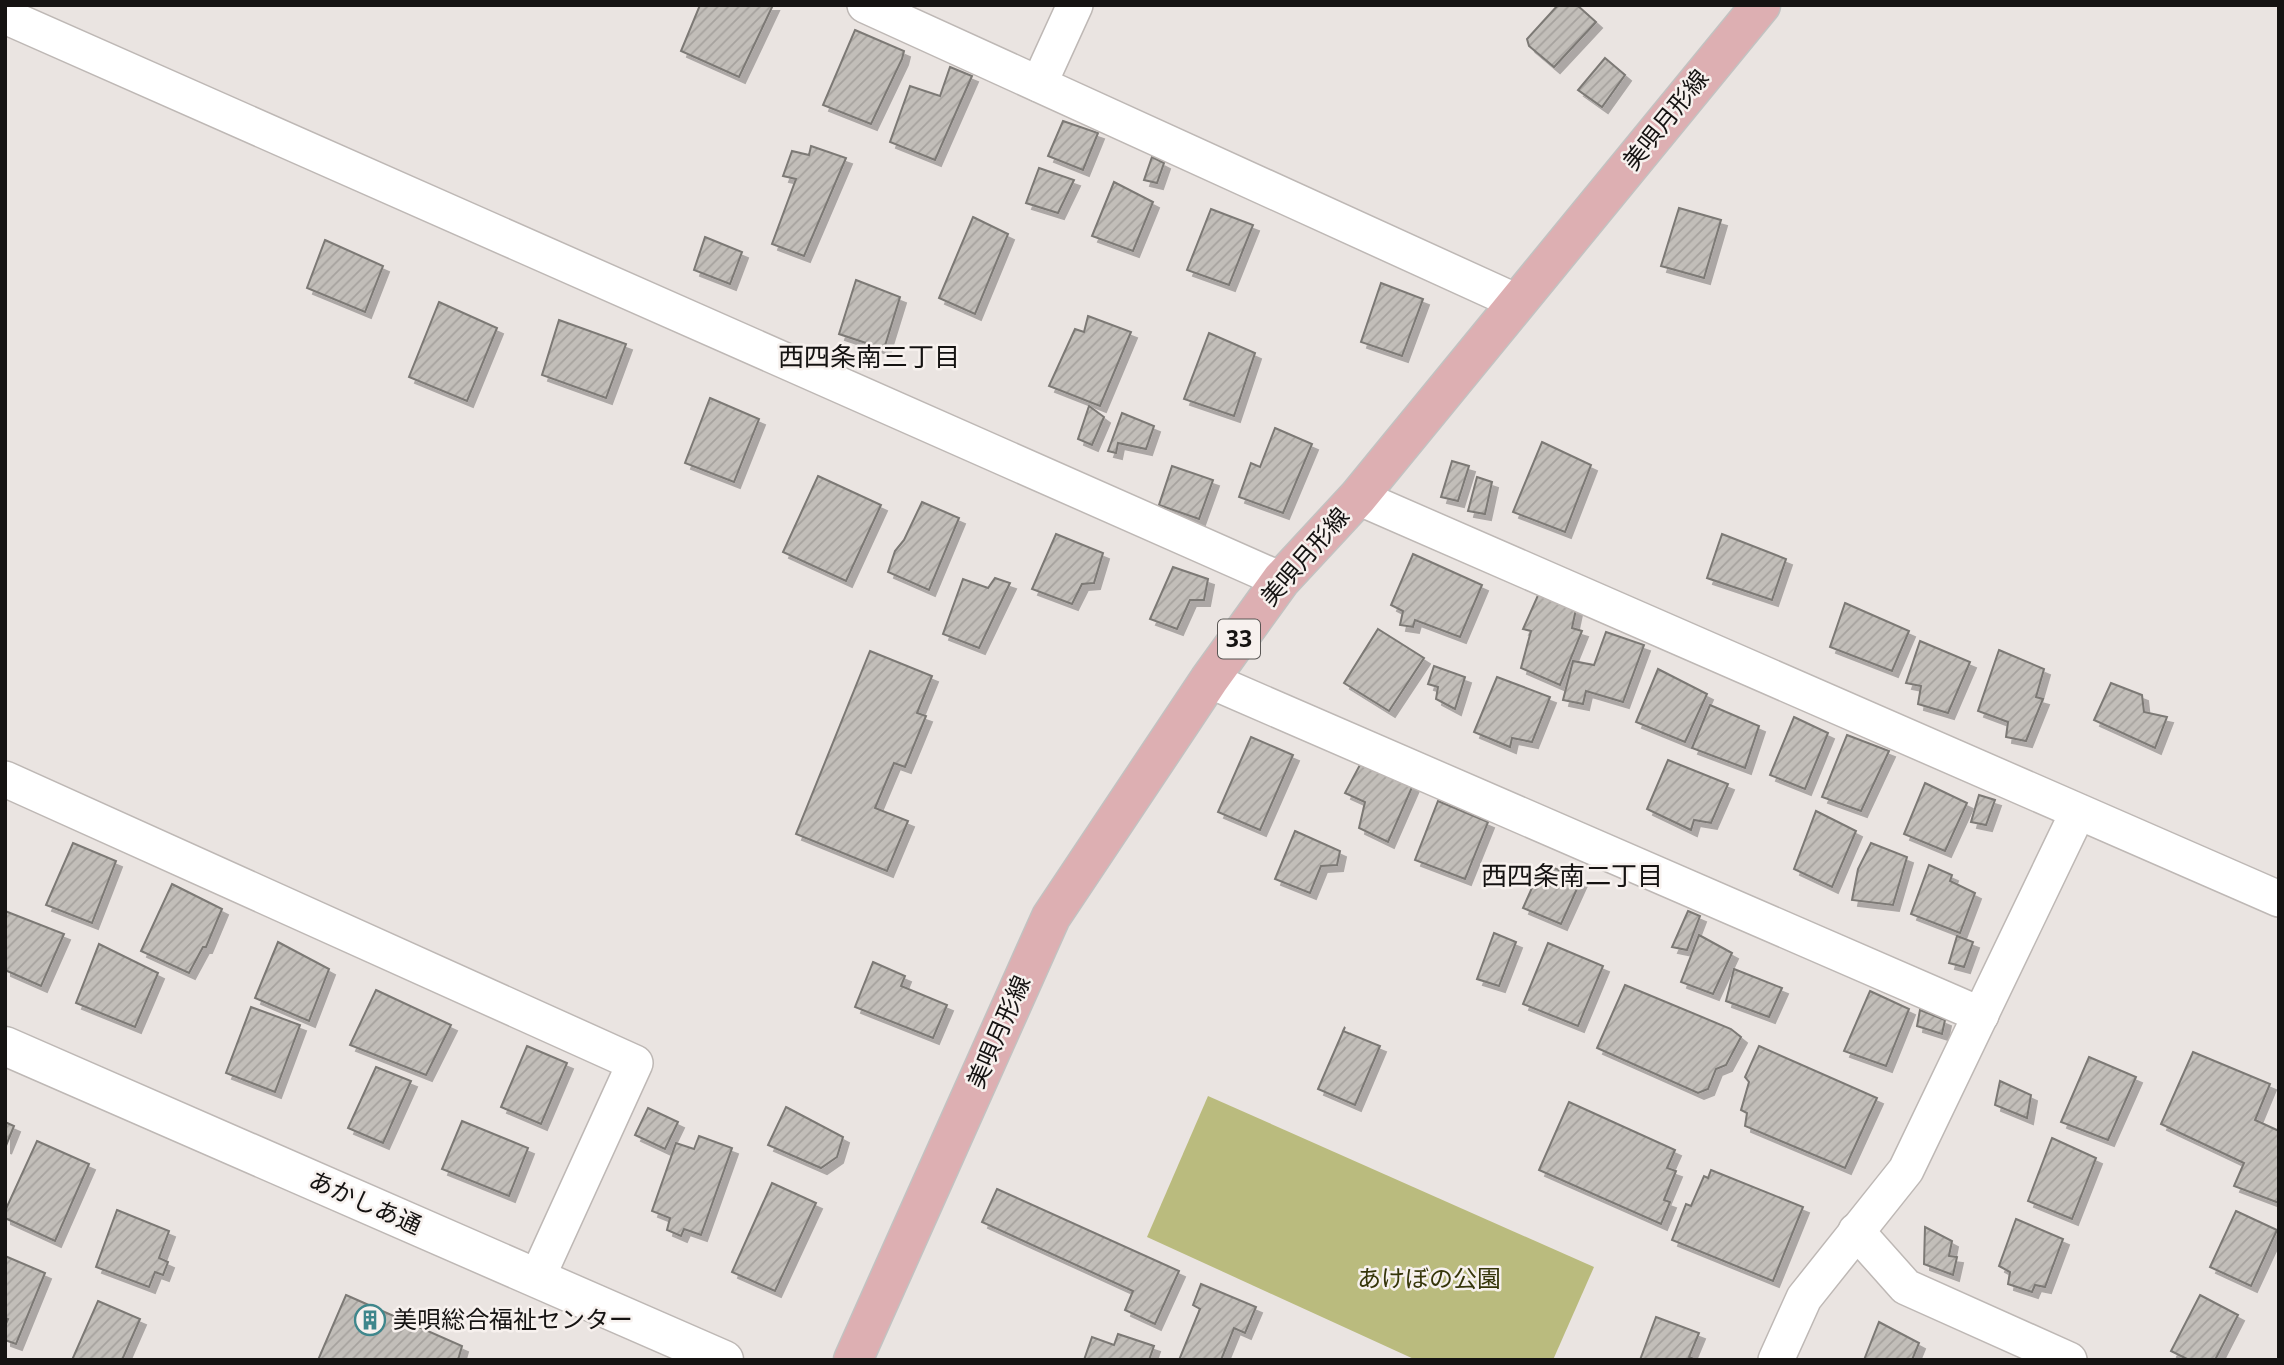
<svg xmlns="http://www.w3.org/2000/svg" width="2284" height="1365" font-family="'Noto Sans','Noto Sans JP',sans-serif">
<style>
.green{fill:#babb7e}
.building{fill:url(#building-hatch);stroke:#7c7975;stroke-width:2;filter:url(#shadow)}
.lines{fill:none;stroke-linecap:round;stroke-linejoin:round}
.minor-casing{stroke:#beb8b5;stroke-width:38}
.tertiary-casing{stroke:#beb8b5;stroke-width:41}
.primary-casing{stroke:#c2c2c1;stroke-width:41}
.minor{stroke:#fff;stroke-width:35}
.tertiary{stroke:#fff;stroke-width:38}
.primary{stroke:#ddafb2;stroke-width:38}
.labels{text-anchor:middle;stroke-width:5;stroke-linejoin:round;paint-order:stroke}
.shield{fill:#f7f1ee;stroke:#595654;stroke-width:2}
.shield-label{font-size:23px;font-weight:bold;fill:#151312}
.street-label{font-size:24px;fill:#151312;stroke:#f7f1ee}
.park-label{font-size:24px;fill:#353509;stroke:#f7f1ee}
.poi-label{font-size:24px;fill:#151312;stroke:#f7f1ee;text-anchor:start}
.neighbourhood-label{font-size:26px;fill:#151312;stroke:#f7f1ee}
</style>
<defs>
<pattern id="building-hatch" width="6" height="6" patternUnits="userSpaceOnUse" patternTransform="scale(1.75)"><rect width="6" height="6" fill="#c2beb9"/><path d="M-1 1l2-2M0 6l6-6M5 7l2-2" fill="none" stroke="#a6a29e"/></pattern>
<filter id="shadow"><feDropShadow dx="6" dy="6" stdDeviation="0" flood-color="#0004"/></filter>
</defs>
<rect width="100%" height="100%" fill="#eae4e1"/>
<polygon class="green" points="1208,1096 1594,1267 1553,1360 1416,1360 1147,1237"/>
<g class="building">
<polygon points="700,5 773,5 739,77 681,51"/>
<polygon points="1558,5 1577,5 1596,22 1554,67 1529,46 1527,39"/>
<polygon points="855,30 904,51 902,59 871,124 823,105"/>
<polygon points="1605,58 1625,75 1602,107 1578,90"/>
<polygon points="950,67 972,76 935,160 890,142 910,86 940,96"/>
<polygon points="1063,121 1098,133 1083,170 1048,156"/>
<polygon points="811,146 846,158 804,256 772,244 796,179 783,176 792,151 809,155"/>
<polygon points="1152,157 1164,163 1157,183 1144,180"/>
<polygon points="1039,168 1074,180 1058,213 1026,203"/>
<polygon points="1114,182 1153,202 1133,251 1092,236"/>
<polygon points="1679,208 1721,220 1704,278 1661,266"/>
<polygon points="1211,209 1253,225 1229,285 1187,270"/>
<polygon points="973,217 1008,234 975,314 939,298"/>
<polygon points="705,237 742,252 730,284 694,270"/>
<polygon points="325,240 383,266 365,312 307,288"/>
<polygon points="856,280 900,297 884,349 839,334"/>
<polygon points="1381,283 1423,299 1402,356 1361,342"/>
<polygon points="439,302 497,328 467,401 409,377"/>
<polygon points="1088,316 1131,332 1100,406 1049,386 1075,329 1084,332"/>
<polygon points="559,320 626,344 606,398 542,375"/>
<polygon points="1209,333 1255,353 1234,416 1184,399"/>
<polygon points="710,398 759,419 734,482 685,463"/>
<polygon points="1089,406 1104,417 1092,445 1078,439"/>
<polygon points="1122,413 1154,426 1146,449 1118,443 1116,453 1108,451"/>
<polygon points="1275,428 1312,444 1283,513 1239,497 1251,463 1260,467"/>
<polygon points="1542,442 1591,465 1565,532 1513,512"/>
<polygon points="1452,461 1469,466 1458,501 1441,497"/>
<polygon points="1172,466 1213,480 1199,519 1159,505"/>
<polygon points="818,476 881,505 846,581 783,552"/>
<polygon points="1477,477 1492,482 1485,514 1468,511"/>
<polygon points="922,502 959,518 929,590 888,572 895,551 904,540"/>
<polygon points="1056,534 1103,553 1094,583 1082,584 1072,604 1032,589"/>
<polygon points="1722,534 1786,559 1772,600 1707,578"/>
<polygon points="1413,554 1482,585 1460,637 1415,620 1413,627 1400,625 1403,611 1391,605"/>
<polygon points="1173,567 1208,579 1204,600 1190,600 1177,629 1150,619"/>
<polygon points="995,578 1010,583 979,648 943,634 963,579 988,588"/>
<polygon points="1539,593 1576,609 1572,628 1582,631 1560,685 1521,668 1531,631 1523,629"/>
<polygon points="1845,603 1909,631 1892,671 1830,647"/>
<polygon points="1378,629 1424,658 1389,711 1344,683"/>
<polygon points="1606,632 1644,645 1623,702 1586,691 1583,704 1563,700 1573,661 1594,665"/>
<polygon points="1920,641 1970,662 1948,713 1918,704 1921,686 1906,683"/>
<polygon points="1999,650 2044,669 2036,697 2043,699 2026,741 2006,737 2008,722 1978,711"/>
<polygon points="870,651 932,676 917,713 926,716 905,767 894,763 875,808 908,821 887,871 796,834"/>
<polygon points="1434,666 1465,677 1455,709 1436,699 1438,687 1428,684"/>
<polygon points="1658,669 1707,694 1685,742 1636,722"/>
<polygon points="1497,677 1550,697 1532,742 1512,738 1510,747 1474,732"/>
<polygon points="2111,683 2142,695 2144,712 2167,717 2155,748 2094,720"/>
<polygon points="1710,705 1759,726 1745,768 1692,748"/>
<polygon points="1794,717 1828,733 1805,789 1770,775"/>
<polygon points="1847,735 1889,751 1861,811 1822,797"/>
<polygon points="1251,737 1293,755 1260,830 1218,812"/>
<polygon points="1668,760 1728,784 1711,823 1694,820 1691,830 1647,809"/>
<polygon points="1362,761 1413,785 1388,842 1359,828 1365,802 1345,793"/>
<polygon points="1925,783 1967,803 1945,851 1904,834"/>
<polygon points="1979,795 1995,800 1986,825 1971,822"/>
<polygon points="1438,801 1488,822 1465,879 1415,860"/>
<polygon points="1816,811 1856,831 1832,887 1794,869"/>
<polygon points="1295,831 1340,851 1337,865 1321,866 1310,893 1275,879"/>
<polygon points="73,843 116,861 92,923 46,905"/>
<polygon points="1871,843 1907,857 1893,905 1852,900 1858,869"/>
<polygon points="1543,863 1581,880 1561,924 1523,908"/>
<polygon points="1929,865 1952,875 1950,881 1975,893 1960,933 1911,914"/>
<polygon points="172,884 222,909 206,947 203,947 189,973 141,951"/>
<polygon points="5,911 64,934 41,986 5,970"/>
<polygon points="1688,911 1700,916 1687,950 1672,947"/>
<polygon points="1494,933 1516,942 1499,986 1477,979"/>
<polygon points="1699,935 1732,953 1713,994 1681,982"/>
<polygon points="1957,936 1973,942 1964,967 1949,963"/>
<polygon points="278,942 329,969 309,1021 255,998"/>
<polygon points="1548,943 1603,966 1578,1026 1523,1004"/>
<polygon points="99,944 158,973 135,1027 76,1003"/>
<polygon points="873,962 905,976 901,986 947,1005 933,1038 855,1007"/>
<polygon points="1734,969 1782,988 1769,1017 1726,1001"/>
<polygon points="1625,985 1731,1029 1741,1037 1726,1065 1716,1069 1708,1089 1698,1093 1597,1048"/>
<polygon points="376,990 451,1025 426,1075 350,1045"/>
<polygon points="1870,991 1909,1009 1886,1066 1844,1051"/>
<polygon points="251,1007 300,1025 275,1092 226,1073"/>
<polygon points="1920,1010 1945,1020 1942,1034 1917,1026"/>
<polygon points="1345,1027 1343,1031 1380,1046 1355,1105 1318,1089"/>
<polygon points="527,1046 567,1063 541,1124 501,1107"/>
<polygon points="1759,1046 1877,1098 1845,1168 1745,1126 1747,1113 1741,1110 1749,1082 1745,1077"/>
<polygon points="2193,1052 2270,1084 2255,1120 2279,1131 2279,1203 2234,1186 2244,1163 2161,1124"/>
<polygon points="2089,1057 2136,1077 2108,1140 2061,1122"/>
<polygon points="376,1067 411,1081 383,1143 348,1128"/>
<polygon points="2000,1081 2031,1095 2027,1118 1995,1105"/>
<polygon points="1569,1102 1675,1150 1667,1168 1676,1171 1664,1200 1670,1202 1661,1224 1539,1170"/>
<polygon points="786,1107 843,1137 837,1157 821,1168 768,1145"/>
<polygon points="648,1108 678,1122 665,1149 635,1135"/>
<polygon points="462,1121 528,1148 509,1196 442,1169"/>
<polygon points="5,1122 14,1126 5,1148"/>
<polygon points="699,1136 732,1148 701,1235 684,1229 681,1236 667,1230 670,1218 652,1211 676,1143 694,1149"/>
<polygon points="2052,1138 2096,1158 2072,1219 2028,1201"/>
<polygon points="37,1141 89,1164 55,1241 5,1218 5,1211"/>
<polygon points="1711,1170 1803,1207 1773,1281 1672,1240 1686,1204 1691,1206 1704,1176 1708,1178"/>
<polygon points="772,1183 816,1203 775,1291 732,1272"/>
<polygon points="997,1189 1179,1271 1155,1324 1125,1310 1133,1291 982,1222"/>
<polygon points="117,1210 169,1231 159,1258 168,1262 163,1275 155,1272 149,1287 96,1267"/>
<polygon points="2236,1211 2277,1230 2251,1286 2210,1267"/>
<polygon points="2016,1219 2063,1239 2045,1287 2035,1285 2032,1292 2008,1284 2010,1272 1999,1266"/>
<polygon points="1925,1227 1952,1241 1949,1256 1957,1257 1953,1275 1924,1264"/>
<polygon points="5,1256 45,1273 16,1344 5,1340 5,1326 8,1319 5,1318"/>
<polygon points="1201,1284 1256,1307 1245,1333 1234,1328 1221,1360 1179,1360 1200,1309 1193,1305"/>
<polygon points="346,1295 462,1346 458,1360 318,1360"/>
<polygon points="2200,1295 2238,1315 2215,1360 2189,1360 2171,1351"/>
<polygon points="98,1301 140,1319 122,1360 72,1360"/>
<polygon points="1656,1317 1699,1333 1689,1357 1696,1360 1640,1360"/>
<polygon points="1879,1322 1919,1343 1912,1360 1864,1360"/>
<polygon points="1118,1334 1154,1346 1149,1360 1084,1360 1092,1337 1114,1345"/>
</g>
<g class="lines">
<g class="minor-casing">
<g id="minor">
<polyline points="865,5 1517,302"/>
<polyline points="5,16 1281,580"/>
<polyline points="1039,84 1075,5"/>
<polyline points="1358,497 2279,899"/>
<polyline points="1209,680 1981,1015"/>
<polyline points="5,779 635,1063 537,1278"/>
<polyline points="1856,1231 1906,1287 2069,1360"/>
<polyline points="1776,1360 1804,1298 1906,1170 2078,812"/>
</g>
</g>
<g class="tertiary-casing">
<polyline id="tertiary" points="5,1046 724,1360"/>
</g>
<g class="primary-casing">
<polyline id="primary" points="853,1360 1051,917 1209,680 1281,580 1358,497 1761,5"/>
</g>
<use href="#minor" class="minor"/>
<use href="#tertiary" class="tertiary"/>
<use href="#primary" class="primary"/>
</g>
<defs>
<g id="building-ring" transform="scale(1.575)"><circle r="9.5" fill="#f7f1ee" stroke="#3f878c" stroke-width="1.5"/><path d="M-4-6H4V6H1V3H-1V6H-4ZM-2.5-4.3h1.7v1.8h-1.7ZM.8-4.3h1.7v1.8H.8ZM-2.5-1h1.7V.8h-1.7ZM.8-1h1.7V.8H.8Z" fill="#3f878c"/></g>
</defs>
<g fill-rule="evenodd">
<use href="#building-ring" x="370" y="1320"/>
</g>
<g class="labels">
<rect class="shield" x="1218" y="619.5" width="42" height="39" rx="5"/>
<g class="shield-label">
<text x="1239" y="647">33</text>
</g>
<g class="street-label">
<text transform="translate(1666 120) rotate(-51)" y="8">美唄月形線</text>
<text transform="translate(1305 557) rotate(-49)" y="8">美唄月形線</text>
<text transform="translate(999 1032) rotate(-66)" y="8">美唄月形線</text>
<text transform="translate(365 1203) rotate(24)" y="8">あかしあ通</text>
</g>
<g class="park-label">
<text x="1429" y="1287">あけぼの公園</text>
</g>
<g class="poi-label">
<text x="393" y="1328">美唄総合福祉センター</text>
</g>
<g class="neighbourhood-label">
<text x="869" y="366">西四条南三丁目</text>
<text x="1572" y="885">西四条南二丁目</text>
</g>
</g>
<rect width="2284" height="1365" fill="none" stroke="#151312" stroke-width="14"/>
</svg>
